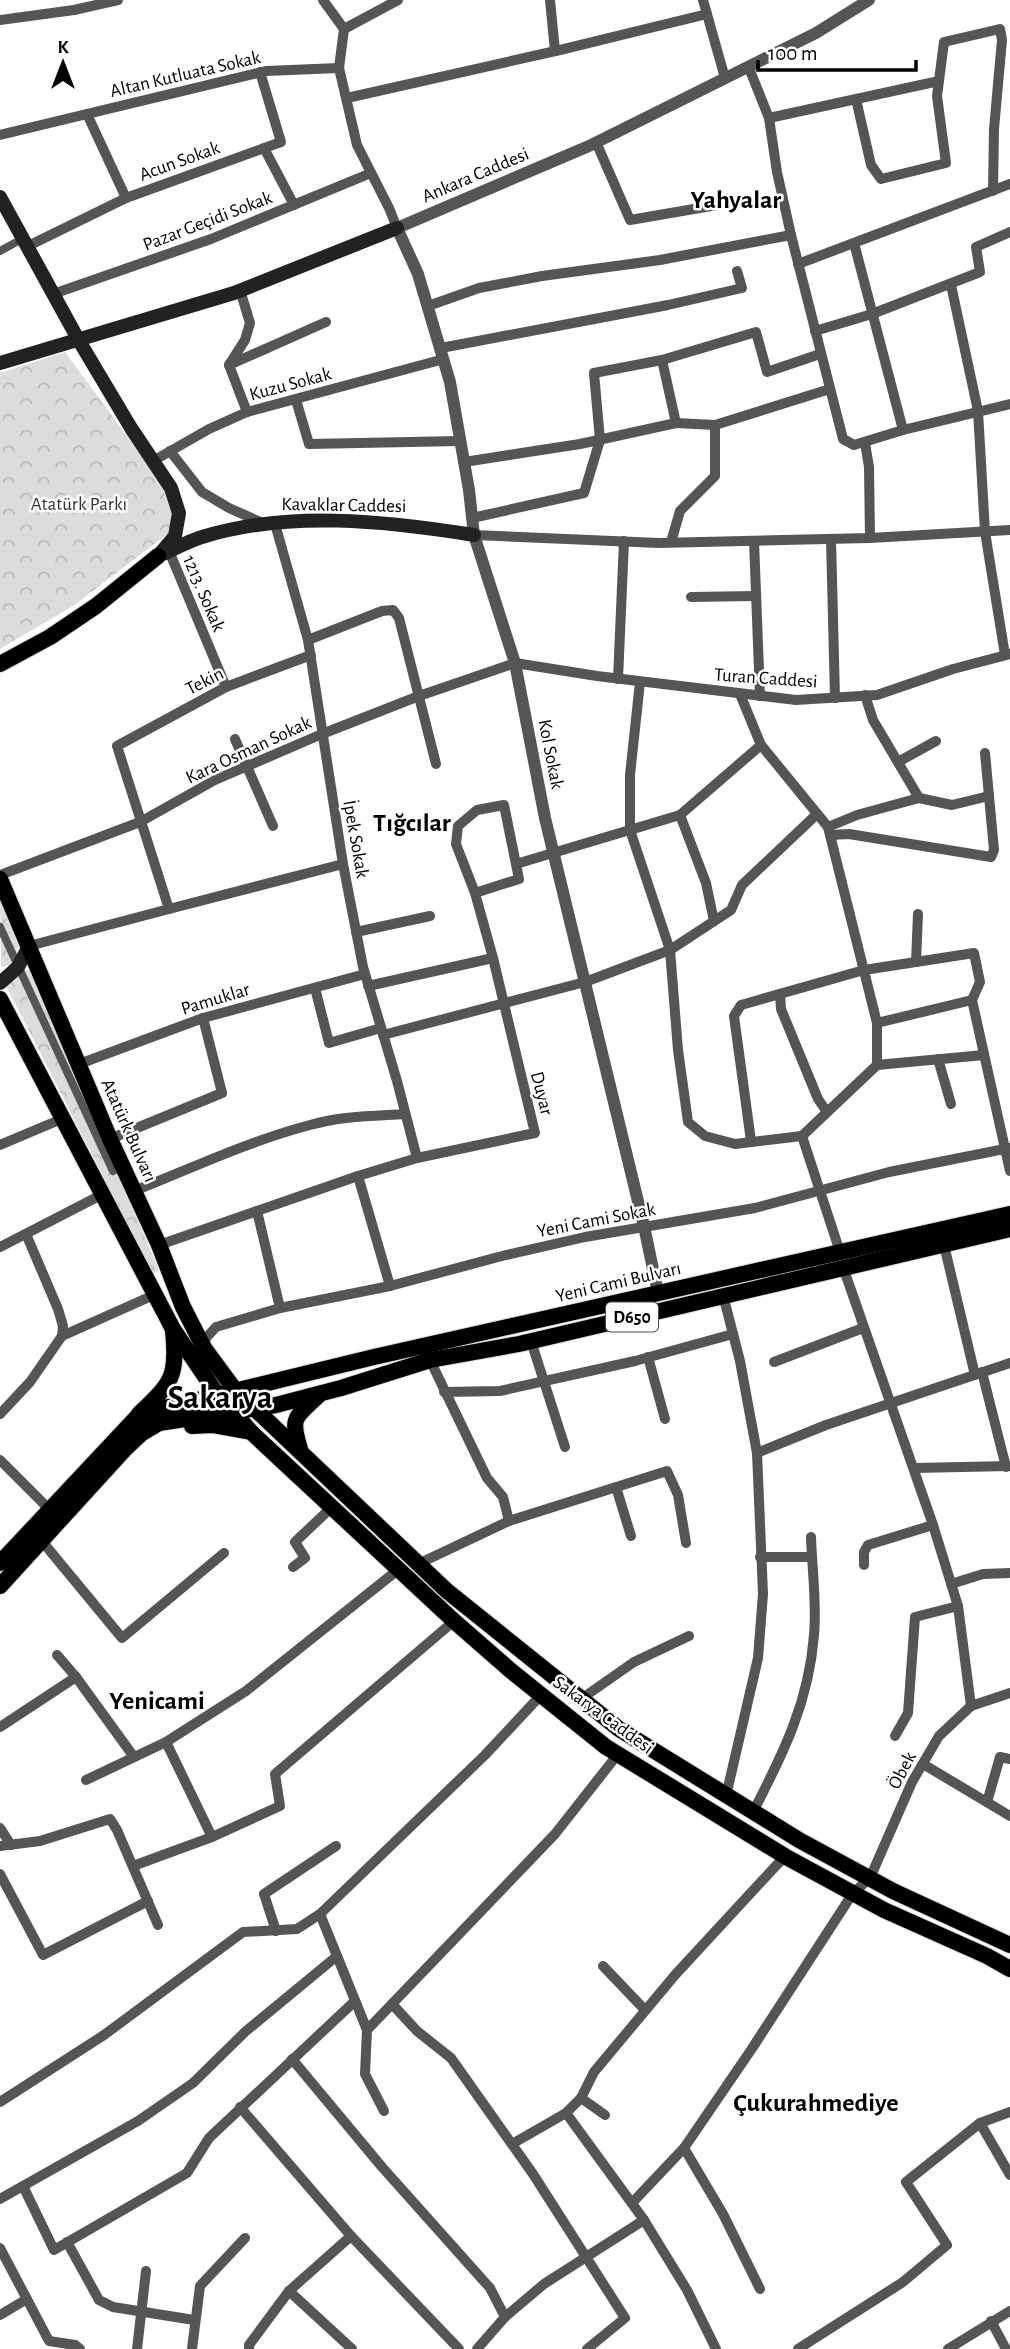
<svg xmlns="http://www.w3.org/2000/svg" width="1010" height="2349" font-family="'Alegreya Sans',sans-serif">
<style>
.park{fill:url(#park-crowns)}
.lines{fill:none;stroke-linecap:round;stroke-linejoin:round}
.primary-casing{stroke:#dbdbdb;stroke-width:18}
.pedestrian{stroke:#555;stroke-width:8}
.minor{stroke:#555;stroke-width:10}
.tertiary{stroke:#555;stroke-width:12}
.secondary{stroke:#222;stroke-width:14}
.primary{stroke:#000;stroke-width:16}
.labels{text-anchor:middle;stroke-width:5;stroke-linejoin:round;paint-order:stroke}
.shield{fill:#fff;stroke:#4c4c4c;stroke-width:2}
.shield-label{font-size:18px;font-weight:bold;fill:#000}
.street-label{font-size:19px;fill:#000;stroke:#fff}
.park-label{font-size:19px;fill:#333;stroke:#fff}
.district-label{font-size:26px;font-weight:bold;fill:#000;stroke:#fff}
.town-label{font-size:33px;font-weight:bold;fill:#000;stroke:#fff}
</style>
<defs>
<pattern id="park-crowns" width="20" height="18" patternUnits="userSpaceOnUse" patternTransform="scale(1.75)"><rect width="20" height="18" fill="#dcdcdc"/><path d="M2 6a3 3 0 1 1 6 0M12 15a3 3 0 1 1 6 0" fill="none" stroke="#bbb"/></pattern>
</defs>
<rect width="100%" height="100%" fill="#fff"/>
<g class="park">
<polygon points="65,352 169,493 172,512 170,532 73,606 0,649 0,373"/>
<polygon points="0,891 20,943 11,965 1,967"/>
<polygon points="30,969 159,1270 153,1274 4,982"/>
</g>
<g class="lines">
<g class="primary-casing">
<g id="primary">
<polyline points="0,664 50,637 96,606 158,556"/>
<polyline points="0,879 110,1139 159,1245 183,1307 204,1348 235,1390 447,1591 619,1729 799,1840 893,1891 1010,1945"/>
<polyline points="0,999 173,1329 217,1394 251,1432 454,1621 510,1670 606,1747 788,1858 884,1910 987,1956 1010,1969"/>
<path d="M139 1414C171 1383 178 1378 173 1331"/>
<polyline points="192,1426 212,1425 251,1432"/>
<path d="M300 1449C290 1416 295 1418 319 1395"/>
<polyline points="0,1563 136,1418 156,1410 374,1357 1010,1214"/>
<polyline points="0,1586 124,1450 142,1433 159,1423 276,1405 341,1388 430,1360 519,1344 1010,1229"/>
</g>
</g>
<g class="pedestrian">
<polyline points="0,251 22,239"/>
<polyline points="0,927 113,1171 122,1166"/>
</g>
<g class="minor">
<polyline points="323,0 344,29 339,68 357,145 389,208 397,228"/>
<polyline points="550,0 555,51"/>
<polyline points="703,0 725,78"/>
<polyline points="0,20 74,10 118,0"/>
<polyline points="344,29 398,0"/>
<polyline points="749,68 769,118 777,172 791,235 843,439 854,445 903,430 1010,404"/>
<polyline points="347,98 560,50 707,14"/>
<polyline points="856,99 871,165 881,179 946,163 937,96 944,42 1000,29 1002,40 994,129 993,191"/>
<polyline points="87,114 126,198"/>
<polyline points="769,118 939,81"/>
<polyline points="0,135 266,71 339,68"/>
<polyline points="596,142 630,220 717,205"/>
<polyline points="264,148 294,205"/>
<polyline points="854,243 903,430"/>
<polyline points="26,247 126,198 281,142 260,72"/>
<polyline points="798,264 1010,184"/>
<polyline points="951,285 978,411 985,532 1005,655"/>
<polyline points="53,294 211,239 371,173"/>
<polyline points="428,306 479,288 542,276 660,260 791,235"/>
<polyline points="815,331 872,314 980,272 976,247 1010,232"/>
<polyline points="441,348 668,305 742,288 737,271"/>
<polyline points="662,360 676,423"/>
<polyline points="229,365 245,340 250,323 240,290"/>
<polyline points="296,400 309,444 460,441"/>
<polyline points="247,412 229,365 326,322"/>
<polyline points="865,443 869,467 870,538"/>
<polyline points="170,451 202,492 229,508 265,524"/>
<polyline points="153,461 209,429 247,412 444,359"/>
<polyline points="464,462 580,444 676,423 715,425 830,389"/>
<polyline points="472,518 584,493 600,440 594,373 662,360 756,332 767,372 820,354"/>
<polyline points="275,524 308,640 343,864 363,967 397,1081 417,1158"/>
<polyline points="474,535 659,543 870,538 1010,530"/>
<polyline points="831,539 835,698"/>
<polyline points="754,541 760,696"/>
<polyline points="671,542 680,511 715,476 715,425"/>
<polyline points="169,551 226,687"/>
<polyline points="691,597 756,596"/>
<polyline points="308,640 382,611 393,610 399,618 436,764"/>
<polyline points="311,655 226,687 117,746 169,909 343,864"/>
<polyline points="618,679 624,541"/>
<polyline points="640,682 630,775 630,830 670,950 678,1050 688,1122 705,1136 735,1144 802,1136"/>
<polyline points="740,694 761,745 828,827 877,1023 877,1065 802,1136 840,1252"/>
<polyline points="865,695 873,720 919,798"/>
<polyline points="235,739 273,826"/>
<polyline points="898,762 936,741"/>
<polyline points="680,815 706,883 714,921"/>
<polyline points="828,827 857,815 919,798 952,805 989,796"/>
<polyline points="830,835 849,834 991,857 994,850 985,753"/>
<polyline points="516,864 680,815 761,745"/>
<polyline points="0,875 140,822 215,780 322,734 419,696 515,663 597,676 796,700 877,695 953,669 1010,654"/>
<polyline points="356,932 430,916"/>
<polyline points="29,946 169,909"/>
<polyline points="916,962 918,914"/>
<polyline points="368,986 493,958"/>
<polyline points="315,988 329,1043 381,1028"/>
<polyline points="780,994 781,1009 818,1099 827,1112"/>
<polyline points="877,1023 972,1000"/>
<polyline points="383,1035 585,982 670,950 731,910 742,885 817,814"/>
<polyline points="938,1059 951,1104"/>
<polyline points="79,1064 203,1018 365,974"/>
<polyline points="877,1065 984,1055"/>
<polyline points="110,1139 222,1093 203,1018"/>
<polyline points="751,1141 734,1016 741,1005 864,970 974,953 980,982 972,1000 1010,1171"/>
<polyline points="0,1145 64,1118"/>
<path d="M134 1191C192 1168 249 1141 310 1125 341 1116 373 1116 405 1114"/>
<polyline points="257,1211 280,1308"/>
<polyline points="159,1245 358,1176"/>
<polyline points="944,1245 975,1375"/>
<polyline points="0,1247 103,1194"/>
<polyline points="843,1267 933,1525 958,1606 971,1706"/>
<polyline points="390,1286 358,1176 417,1158 535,1133 493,958 475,893 456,844 458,826 477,810 504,805 519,879 475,893"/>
<polyline points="723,1295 740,1361 757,1453 763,1594 758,1658 726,1796"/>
<polyline points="62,1336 156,1294"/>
<polyline points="531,1341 565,1447"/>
<polyline points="204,1348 206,1338 216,1327 280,1308 390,1286 502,1256 585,1237 755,1208 889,1172 1010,1148"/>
<polyline points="648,1357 665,1419"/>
<polyline points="430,1360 487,1478 503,1497 509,1521"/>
<polyline points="774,1362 863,1328"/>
<polyline points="982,1372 1006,1467"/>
<polyline points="444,1392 500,1391 635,1361 733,1334"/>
<polyline points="0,1414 30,1382 62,1336 63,1326 58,1309 26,1234"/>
<polyline points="757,1453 826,1425 1010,1363"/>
<polyline points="0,1460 49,1509"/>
<polyline points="914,1468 1010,1466"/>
<polyline points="616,1487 631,1536"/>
<polyline points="41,1540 122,1638 224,1553"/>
<polyline points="760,1557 812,1557"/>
<polyline points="418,1564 509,1521 667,1471 678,1495 686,1543"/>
<polyline points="864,1565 864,1552 868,1545 933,1525"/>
<polyline points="293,1567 305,1558 295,1542 332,1507"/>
<polyline points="951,1584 983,1574 1010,1573"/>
<polyline points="57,1655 76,1677 134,1757"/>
<polyline points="541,1695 485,1755 320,1914 367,2030 555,1834 618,1754"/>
<polyline points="581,1699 634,1662 689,1636"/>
<polyline points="0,1727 76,1677"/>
<polyline points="895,1736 908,1713 915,1617 958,1606"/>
<polyline points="166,1742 212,1837"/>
<polyline points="923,1764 1010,1816"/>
<polyline points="86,1780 166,1742 246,1691 399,1569"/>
<polyline points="987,1802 1000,1757 1010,1759"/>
<path d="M753 1812C783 1754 809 1702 814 1635 817 1603 812 1569 811 1537"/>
<polyline points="0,1828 11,1845"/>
<polyline points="0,1846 40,1841 110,1819 117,1830 158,1925"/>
<polyline points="133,1866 212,1837 280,1806 275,1774 454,1621"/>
<polyline points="0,1874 43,1955 148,1901"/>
<polyline points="276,1931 264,1894 336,1846"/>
<polyline points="603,1966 645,2010"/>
<polyline points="392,2004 417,2031 451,2058 533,2174 625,2318 587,2349"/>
<polyline points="367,2030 365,2074 384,2111"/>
<polyline points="292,2059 382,2167 490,2288 505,2317"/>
<polyline points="581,2098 605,2115"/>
<polyline points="0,2102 104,2035 243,1932 297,1929 320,1914"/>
<polyline points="240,2107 351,2236 459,2349"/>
<polyline points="566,2113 644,2220 687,2290 716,2349"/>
<polyline points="980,2123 1010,2175"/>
<polyline points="512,2144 566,2113 581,2098 594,2072 675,1975 785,1856"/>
<polyline points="684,2148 723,2214 760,2289"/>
<polyline points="23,2186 54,2250 187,2173 209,2138 355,2001"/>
<polyline points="0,2199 138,2121 193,2083 246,2031 337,1956"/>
<polyline points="632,2203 684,2148 751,2050 853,1893 870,1878 912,1782 939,1736 971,1706 1010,1693"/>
<polyline points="67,2242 99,2300 113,2307 194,2320"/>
<polyline points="0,2248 49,2341 75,2345 80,2349"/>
<polyline points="289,2291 352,2349"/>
<polyline points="0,2315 27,2299"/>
<polyline points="991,2321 1006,2349"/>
<polyline points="137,2349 146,2271"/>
<polyline points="192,2349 200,2286 245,2238"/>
<polyline points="249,2349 249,2345 289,2291 351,2236"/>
<polyline points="477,2349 505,2317 544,2284 644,2220"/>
<polyline points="798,2349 903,2282 947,2245 906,2182 980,2123 1010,2112"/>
<polyline points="948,2349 1010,2311"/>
</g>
<polyline class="tertiary" points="658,1293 644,1226 545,818 515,663 474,535 469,490 450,382 418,274 397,228 589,146 816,33 869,0"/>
<g class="secondary">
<polyline points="0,197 78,339 131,428 171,488 179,513 175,536 158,556"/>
<polyline points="0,363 234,293 397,228"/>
<path d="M163 554C176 548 189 541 202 537 289 510 386 521 474 535"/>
<polyline points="0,983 18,967 29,946"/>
</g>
<use href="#primary" class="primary"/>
</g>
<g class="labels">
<rect class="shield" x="606" y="1302.5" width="52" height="29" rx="5"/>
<g class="shield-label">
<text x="632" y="1323">D650</text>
</g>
<g class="street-label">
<text transform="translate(185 73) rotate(-13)" y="7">Altan Kutluata Sokak</text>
<text transform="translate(179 160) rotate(-20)" y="7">Acun Sokak</text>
<text transform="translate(475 174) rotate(-23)" y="7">Ankara Caddesi</text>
<text transform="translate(207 220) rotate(-21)" y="7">Pazar Geçidi Sokak</text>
<text transform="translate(290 383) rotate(-15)" y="7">Kuzu Sokak</text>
<text transform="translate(344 504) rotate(1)" y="7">Kavaklar Caddesi</text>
<text transform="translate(205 593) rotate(67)" y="7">1213. Sokak</text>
<text transform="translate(766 677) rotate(4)" y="7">Turan Caddesi</text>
<text transform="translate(204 680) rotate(-27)" y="7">Tekin</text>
<text transform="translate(248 749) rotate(-25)" y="7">Kara Osman Sokak</text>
<text transform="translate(552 754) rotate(79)" y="7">Kol Sokak</text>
<text transform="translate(357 839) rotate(80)" y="7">İpek Sokak</text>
<text transform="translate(215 998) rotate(-17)" y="7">Pamuklar</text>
<text transform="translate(543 1093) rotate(76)" y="7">Duyar</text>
<text transform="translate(130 1130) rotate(66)" y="7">Atatürk Bulvarı</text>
<text transform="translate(596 1219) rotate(-11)" y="7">Yeni Cami Sokak</text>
<text transform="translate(618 1281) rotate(-13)" y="7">Yeni Cami Bulvarı</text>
<text transform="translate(604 1714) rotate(36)" y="7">Sakarya Caddesi</text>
<text transform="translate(901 1770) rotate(-62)" y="7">Öbek</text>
</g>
<g class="park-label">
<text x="79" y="510">Atatürk Parkı</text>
</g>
<g class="district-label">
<text x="736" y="208">Yahyalar</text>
<text x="412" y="831">Tığcılar</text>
<text x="157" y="1709">Yenicami</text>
<text x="816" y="2111">Çukurahmediye</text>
</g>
<g class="town-label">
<text x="220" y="1408">Sakarya</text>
</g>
</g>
<g transform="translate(63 63)" stroke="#ffffff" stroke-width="5" paint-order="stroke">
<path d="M0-5L12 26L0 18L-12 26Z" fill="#000000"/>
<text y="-10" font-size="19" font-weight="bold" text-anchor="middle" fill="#000000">K</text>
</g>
<path d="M758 60v10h158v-10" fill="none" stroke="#000000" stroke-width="3.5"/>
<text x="768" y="60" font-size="21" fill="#000000" stroke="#ffffff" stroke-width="5" paint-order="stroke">100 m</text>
</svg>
